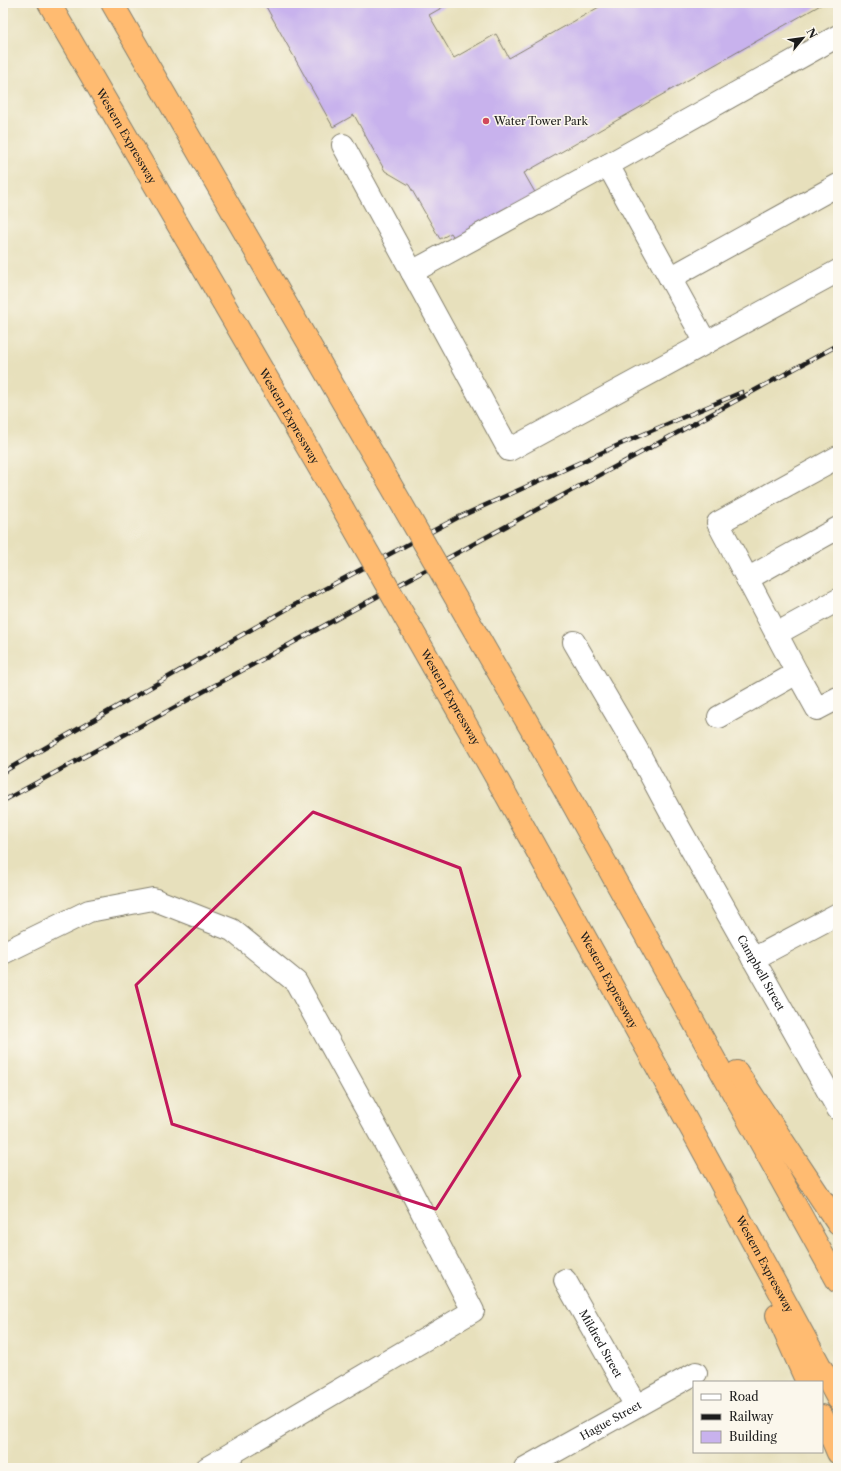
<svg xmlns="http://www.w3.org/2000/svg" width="841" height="1471" font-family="'Libre Caslon Text',serif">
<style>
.building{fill:#c8b2ed}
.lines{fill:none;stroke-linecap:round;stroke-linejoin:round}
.minor-casing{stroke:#827e6c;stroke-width:24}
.highway-casing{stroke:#827e6c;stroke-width:24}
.minor{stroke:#fff;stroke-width:22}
.highway{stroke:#ffbb71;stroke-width:22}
.rail-casing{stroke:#1c1c1c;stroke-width:4.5}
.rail{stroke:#fbf7ec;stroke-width:3;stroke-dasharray:9;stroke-linecap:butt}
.highway-bridge-casing{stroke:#827e6c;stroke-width:24;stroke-linecap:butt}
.highway-bridge{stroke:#ffbb71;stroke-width:22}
.marked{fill:none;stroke:#c2185b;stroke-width:3;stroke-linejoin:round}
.poi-dot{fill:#d1495b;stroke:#fbf7ec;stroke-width:1.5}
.labels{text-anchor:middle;stroke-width:3;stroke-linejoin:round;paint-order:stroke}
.poi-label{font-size:11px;fill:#1c1c1c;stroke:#fbf7ec;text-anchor:start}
.street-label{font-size:11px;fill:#1c1c1c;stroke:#fbf7ec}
</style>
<rect width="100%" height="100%" fill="#fbf7ec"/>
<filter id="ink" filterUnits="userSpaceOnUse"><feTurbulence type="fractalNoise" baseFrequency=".025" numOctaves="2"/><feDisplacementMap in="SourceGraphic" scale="8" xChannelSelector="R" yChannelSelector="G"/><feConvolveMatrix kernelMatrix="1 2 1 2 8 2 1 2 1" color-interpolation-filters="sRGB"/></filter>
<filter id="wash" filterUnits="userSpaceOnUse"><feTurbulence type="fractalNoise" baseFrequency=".012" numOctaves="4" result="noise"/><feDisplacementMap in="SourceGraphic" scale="16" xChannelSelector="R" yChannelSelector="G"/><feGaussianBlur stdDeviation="0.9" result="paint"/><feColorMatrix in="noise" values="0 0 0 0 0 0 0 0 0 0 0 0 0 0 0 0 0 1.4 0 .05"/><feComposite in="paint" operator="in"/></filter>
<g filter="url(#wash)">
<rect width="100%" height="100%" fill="#e7e0bc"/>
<g id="blocks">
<polygon class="building" points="264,3 450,3 429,15 454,58 496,34 509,58 606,3 824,3 524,173 537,196 456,241 451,233 440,239 409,185 385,171 354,115 333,127"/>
</g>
</g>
<g filter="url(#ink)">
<use href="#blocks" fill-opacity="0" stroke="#827e6c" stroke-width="1"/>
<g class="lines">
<g class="minor-casing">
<g id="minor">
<polyline points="343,145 509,450 838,271"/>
<polyline points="608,165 670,278 838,185"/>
<polyline points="412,272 608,165 838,36"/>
<polyline points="670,278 706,343"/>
<polyline points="838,457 718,523 797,673 817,709 838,698"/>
<polyline points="747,579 838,528"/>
<polyline points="776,634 838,600"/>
<path id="s1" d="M574 642 636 748 672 815 838 1109"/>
<polyline points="719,717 797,673"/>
<polyline points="3,953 89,911 153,899 232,930 296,982 408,1185 473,1311 207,1468"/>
<polyline points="753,959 838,914"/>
<path id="s2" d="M565 1280 636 1406"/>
<path id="s3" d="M525 1468 696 1373"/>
</g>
</g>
<g class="highway-casing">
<g id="highway">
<path id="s4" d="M49 3 342 507"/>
<polyline points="112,3 389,482"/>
<polyline points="534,734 838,1282"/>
<path id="s5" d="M505 793 693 1132 838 1399"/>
<polyline points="737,1072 838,1224"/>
<polyline points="777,1315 807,1382"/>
<polyline points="822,1416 838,1453"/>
</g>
</g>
<use href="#minor" class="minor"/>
<use href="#highway" class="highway"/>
<g class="rail-casing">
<g id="rail">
<polyline points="3,772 287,609 457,518 623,443 742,392"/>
<polyline points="3,801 838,345"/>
</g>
</g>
<use href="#rail" class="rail"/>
<g class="highway-bridge-casing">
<g id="highway-bridge">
<polyline points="389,482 534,734"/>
<path id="s6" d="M342 507 505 793"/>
</g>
</g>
<use href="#highway-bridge" class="highway-bridge"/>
</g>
</g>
<path class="marked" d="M313 812 460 868 520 1076 436 1209 172 1124 136 985Z"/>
<circle class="poi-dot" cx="486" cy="121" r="4"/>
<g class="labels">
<g class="poi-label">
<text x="494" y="125">Water Tower Park</text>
</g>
<g class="street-label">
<text dy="4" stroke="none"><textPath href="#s4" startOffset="154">Western Expressway</textPath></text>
<text dy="4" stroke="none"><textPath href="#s4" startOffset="478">Western Expressway</textPath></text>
<text dy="4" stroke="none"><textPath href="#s6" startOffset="219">Western Expressway</textPath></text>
<text dy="4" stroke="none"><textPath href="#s1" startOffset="380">Campbell Street</textPath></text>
<text dy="4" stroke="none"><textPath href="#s5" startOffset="214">Western Expressway</textPath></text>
<text dy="4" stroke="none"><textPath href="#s5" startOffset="538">Western Expressway</textPath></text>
<text dy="4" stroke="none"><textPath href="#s2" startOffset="73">Mildred Street</textPath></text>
<text dy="4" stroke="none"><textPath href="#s3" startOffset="98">Hague Street</textPath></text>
</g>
</g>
<rect width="841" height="1471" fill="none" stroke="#fbf7ec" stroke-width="16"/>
<rect x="693" y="1381" width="130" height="72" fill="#fbf7ec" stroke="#a29f99"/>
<rect x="701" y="1394" width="20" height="6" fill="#ffffff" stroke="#a29f99"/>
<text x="729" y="1401" font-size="12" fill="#1c1c1c">Road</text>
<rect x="701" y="1414" width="20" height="6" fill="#1c1c1c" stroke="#a29f99"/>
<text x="729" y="1421" font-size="12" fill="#1c1c1c">Railway</text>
<rect x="701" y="1431" width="20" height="12" fill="#c8b2ed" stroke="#a29f99"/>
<text x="729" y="1441" font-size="12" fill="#1c1c1c">Building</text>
<g transform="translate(803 38) rotate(61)" stroke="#fbf7ec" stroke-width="3" paint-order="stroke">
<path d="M0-3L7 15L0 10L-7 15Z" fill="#1c1c1c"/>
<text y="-6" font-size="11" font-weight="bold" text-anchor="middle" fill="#1c1c1c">N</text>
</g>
</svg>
